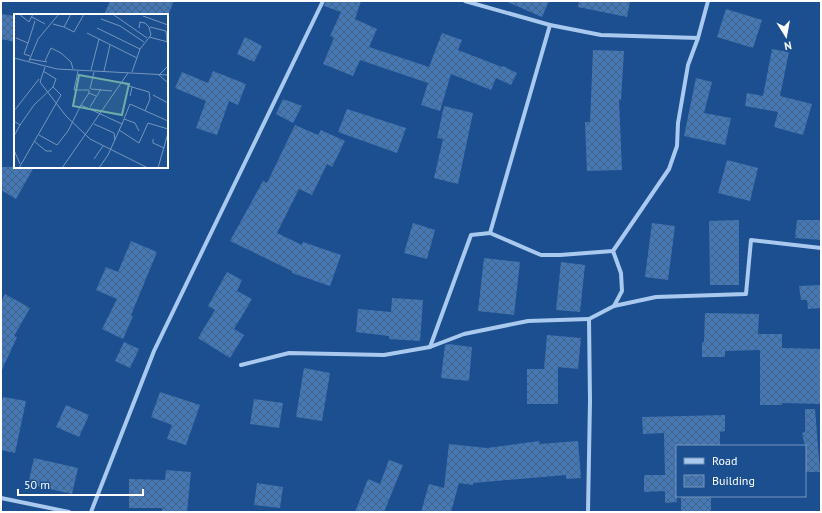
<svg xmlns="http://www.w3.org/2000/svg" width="822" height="513" font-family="'PT Sans',sans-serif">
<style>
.building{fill:url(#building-cross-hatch)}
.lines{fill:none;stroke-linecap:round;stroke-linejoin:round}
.street{stroke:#a9c9ee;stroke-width:4}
.inset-road{fill:none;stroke:#7695bc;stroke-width:1}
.view{fill:#6fada8;fill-opacity:0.15;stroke:#6fada8;stroke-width:2}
.inset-edge{fill:none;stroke:#fff;stroke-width:2}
</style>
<defs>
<pattern id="building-cross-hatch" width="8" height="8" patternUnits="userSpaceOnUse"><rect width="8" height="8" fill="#4478b7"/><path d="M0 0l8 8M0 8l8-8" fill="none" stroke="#486282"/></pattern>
</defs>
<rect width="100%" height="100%" fill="#1b4f8f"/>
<g class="building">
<polygon points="110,1 174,1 168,15 104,15"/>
<polygon points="326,1 361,1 355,19 377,29 369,47 429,67 442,33 462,40 458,50 502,67 503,66 517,73 511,85 496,78 491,90 451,74 440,111 421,105 428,83 360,60 353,76 323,64 334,38 330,36 341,12 324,6"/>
<polygon points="505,1 549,1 542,17"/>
<polygon points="579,1 630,1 627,17 578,7"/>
<polygon points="726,9 762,20 753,48 717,37"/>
<polygon points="1,14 15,16 15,42 1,39"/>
<polygon points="245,37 262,46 254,62 237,54"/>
<polygon points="772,49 789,52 780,96 812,104 803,135 774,127 778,112 745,106 747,93 763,96"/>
<polygon points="593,50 624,51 621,100 619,100 622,170 587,171 585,122 590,122"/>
<polygon points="213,71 246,84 238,105 229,101 217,135 196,128 206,101 175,88 182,72 208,83"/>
<polygon points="696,78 712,82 704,113 731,118 725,145 684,136"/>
<polygon points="283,99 302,106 293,123 276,114"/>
<polygon points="444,106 473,113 458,184 434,178 443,139 437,138"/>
<polygon points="347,109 406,128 397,153 338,132"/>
<polygon points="295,125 318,135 321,130 345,141 332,167 327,164 312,195 299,189 277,233 302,245 303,242 341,255 330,286 292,273 292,271 230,241 263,181 267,183"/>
<polygon points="727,160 758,168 750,201 718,193"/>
<polygon points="1,167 34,167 16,199 1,190"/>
<polygon points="739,220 739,285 710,285 709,221"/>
<polygon points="797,220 821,220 821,240 795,238"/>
<polygon points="413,223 435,230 427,259 404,253"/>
<polygon points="652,223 675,226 668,280 645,277"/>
<polygon points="131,241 157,252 131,315 133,316 123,339 102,329 117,299 96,290 106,267 118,272"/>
<polygon points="484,258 520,262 514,315 478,311"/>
<polygon points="561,262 585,265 580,312 556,310"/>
<polygon points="227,272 242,280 237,291 252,299 234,329 244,335 230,358 198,338 215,310 208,306"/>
<polygon points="821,285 821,308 808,309 807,300 801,300 799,286"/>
<polygon points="5,294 30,308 14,336 17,337 1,372 1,302"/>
<polygon points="392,298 423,300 420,341 389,339 389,336 356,332 358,309 391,312"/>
<polygon points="705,313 759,314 758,334 782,334 782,348 821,349 821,404 782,403 782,405 760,405 760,350 725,351 725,357 702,357 702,342 704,342"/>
<polygon points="547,335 581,338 578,369 558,367 558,404 527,404 527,369 544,369"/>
<polygon points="124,342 139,349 130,368 115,361"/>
<polygon points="448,344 472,347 469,381 441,378 445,345"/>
<polygon points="304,368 330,373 322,421 296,417"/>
<polygon points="160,392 200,405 186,445 167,439 172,425 151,417"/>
<polygon points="3,397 26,401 15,453 1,450 1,407"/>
<polygon points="254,399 283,403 279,428 250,424"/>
<polygon points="66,405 89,415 79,437 56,427"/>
<polygon points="805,409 815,409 820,472 805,472 805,446 802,433 805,432"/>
<polygon points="725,415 725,431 720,432 720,446 677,446 677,502 665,503 665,491 644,492 644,475 665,475 664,433 643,434 642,417"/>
<polygon points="539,441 540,444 578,441 581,478 566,479 566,475 473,483 473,485 459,483 451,512 421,512 429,484 444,488 449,444 487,448"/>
<polygon points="34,458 78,468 72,494 28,484"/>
<polygon points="389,460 403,465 384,512 355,512 368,479 380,484"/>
<polygon points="166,470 191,472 187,512 162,512 162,508 129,508 129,479 165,480"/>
<polygon points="257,483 283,487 280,508 254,505"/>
<rect x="681" y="496" width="30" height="16"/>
</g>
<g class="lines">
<g class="street">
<polyline points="465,1 550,25 601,35 698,38 708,1"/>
<polyline points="490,233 541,255 560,255 613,251 669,169 677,146 678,123 688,65 698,38"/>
<polyline points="613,251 621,273 622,291 614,306 656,297 746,294 751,240 821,248"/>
<polyline points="430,347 471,235 490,233 550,25"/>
<polyline points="241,365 289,353 384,355 430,347 464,334 528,321 589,319"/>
<polyline points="1,498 69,512"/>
<polyline points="91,512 154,351 323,1"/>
<polyline points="588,512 590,401 589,319 614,306"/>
</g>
</g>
<g transform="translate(14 14)">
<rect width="154" height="154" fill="#1b4f8f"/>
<path class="inset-road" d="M5 0 15 8 19 0M100 1 133 24M129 2 154 11M18 3 31 10M87 5 106 12 130 28M39 10 50 13 57 0M50 13 60 18 70 0M136 13 152 17 153 28M83 14 126 35M73 19 85 25M135 23 154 28M2 24 14 29 10 40 16 42M14 29 21 7M0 44 43 55 154 61M15 45 33 48M15 47 24 25 45 0M31 47 37 34 47 39 57 48 59 55M154 52 145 61 154 69M31 53 26 68 52 102 76 125 134 154M77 56 85 25 123 44M64 57 60 76H75V79L82 82M90 57 96 31M118 58 126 35 137 21 135 13 131 9 126 8 125 14M109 69 118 73 116 82M118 73 135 78 136 85 131 97M76 75 80 58M77 75 98 77M139 81 154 89M67 91 75 79M76 93 87 75M0 97 25 65M110 105 121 109 125 117M0 107 6 111 20 91 39 73 42 65 29 57M80 110 100 119 101 126M108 110 116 90 154 107M105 116 125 129 134 109 154 115M25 121 43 131 54 117 67 91 108 110 94 141 85 154M0 122 6 111M139 125V129L150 134M20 127 32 137H38M0 136 6 150M80 145 89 132M5 154 47 81 39 73M48 154 114 59M144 154 154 119"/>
<path class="view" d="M65 61 115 70 108 101 59 92Z"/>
<rect width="154" height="154" class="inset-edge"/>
</g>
<rect width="822" height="513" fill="none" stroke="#ffffff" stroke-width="4"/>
<rect x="676" y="445" width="130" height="52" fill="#1b4f8f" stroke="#7695bc"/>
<rect x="684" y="458" width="20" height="6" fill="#a9c9ee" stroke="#7695bc"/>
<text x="712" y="465" font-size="12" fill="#ffffff">Road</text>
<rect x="684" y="475" width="20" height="12" fill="url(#building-cross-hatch)" stroke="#7695bc"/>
<text x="712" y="485" font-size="12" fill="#ffffff">Building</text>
<g transform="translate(786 36) rotate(169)" stroke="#1b4f8f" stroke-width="3" paint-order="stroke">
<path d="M0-3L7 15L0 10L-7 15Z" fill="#ffffff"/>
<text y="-6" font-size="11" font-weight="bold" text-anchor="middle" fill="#ffffff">N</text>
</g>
<path d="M18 489v6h125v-6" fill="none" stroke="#ffffff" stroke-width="2"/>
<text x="24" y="489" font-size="12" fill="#ffffff" stroke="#1b4f8f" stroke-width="3" paint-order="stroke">50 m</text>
</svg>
